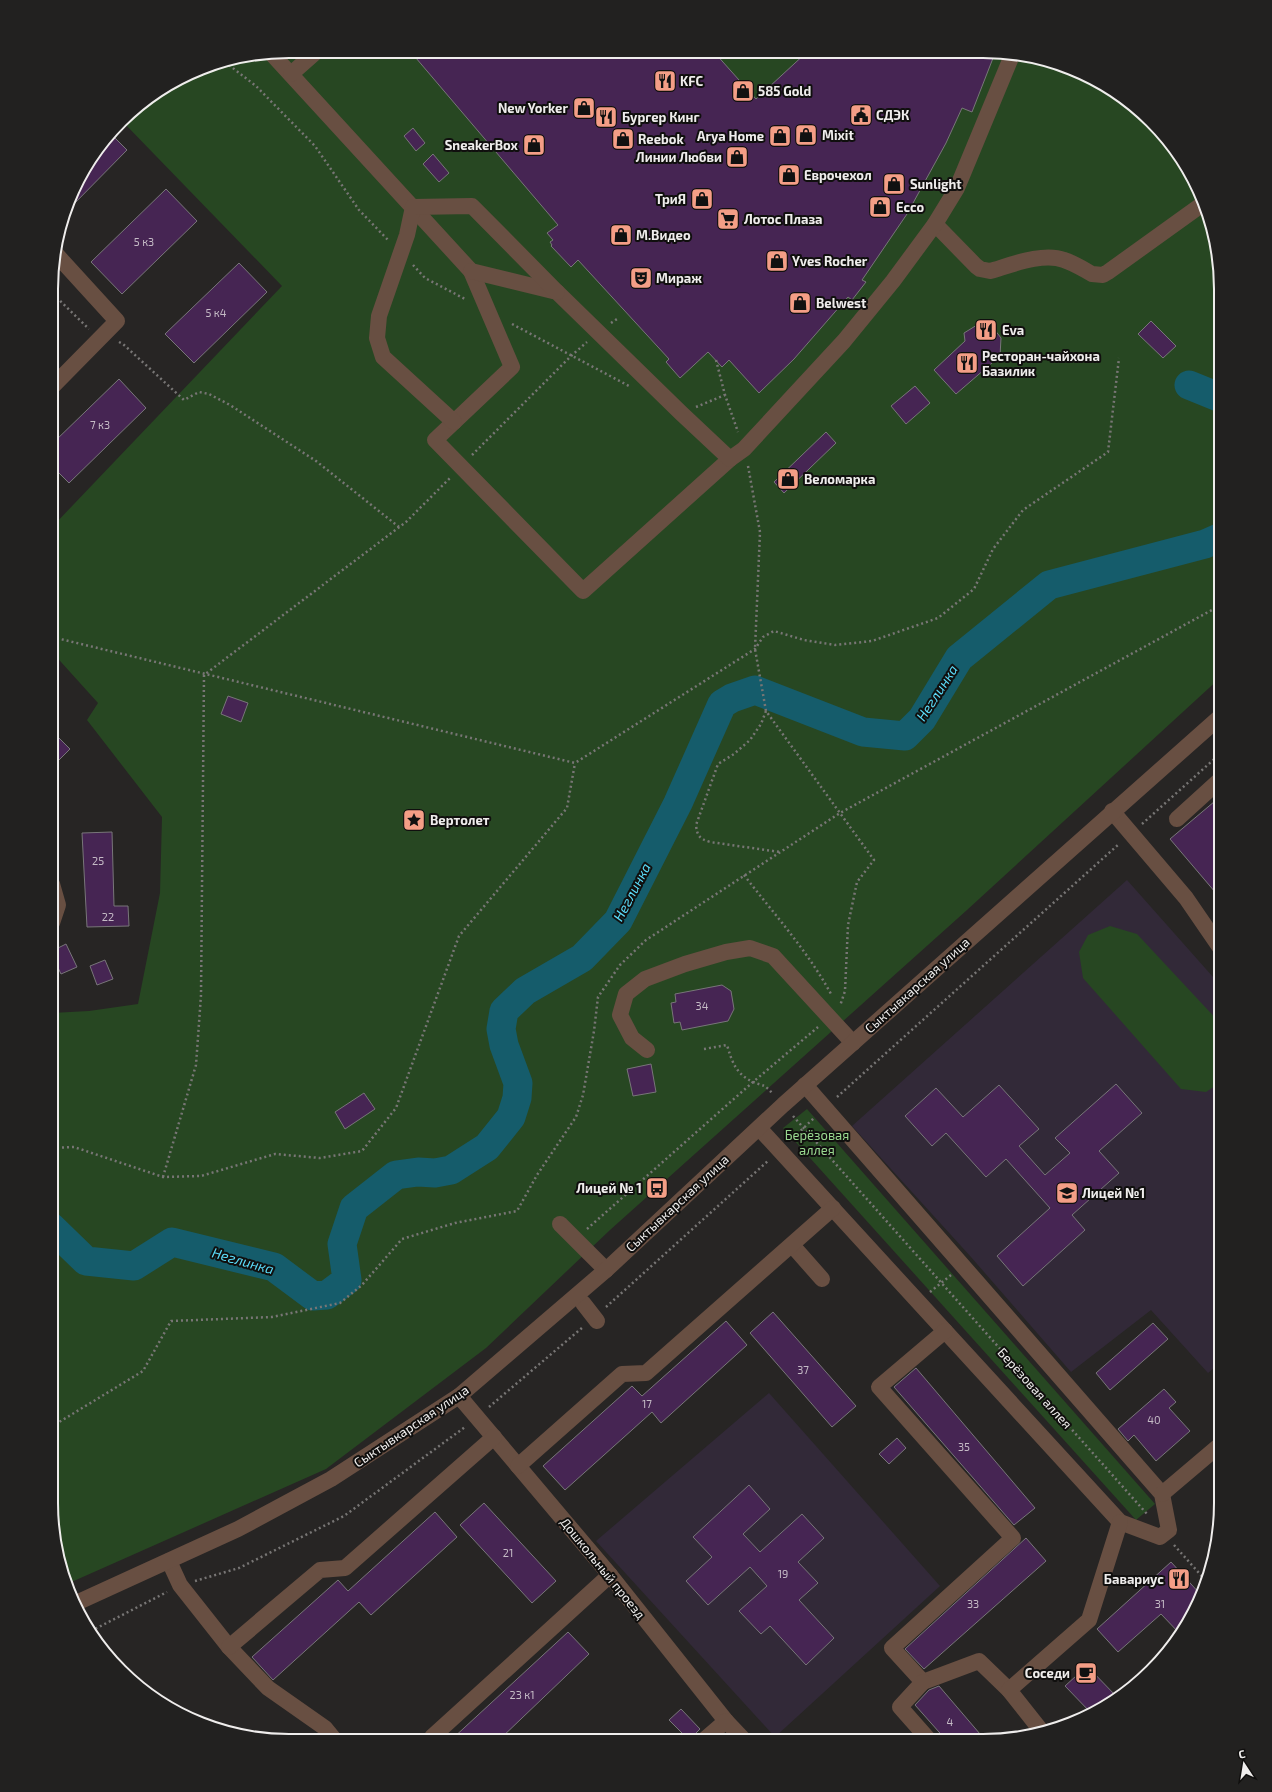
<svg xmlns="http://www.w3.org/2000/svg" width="1272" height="1792" font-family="'Exo 2',sans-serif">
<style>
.education{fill:#322938}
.green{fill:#274722}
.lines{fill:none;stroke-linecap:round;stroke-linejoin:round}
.river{stroke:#155c6b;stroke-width:29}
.building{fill:#462553;stroke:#787679}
.path{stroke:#787675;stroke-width:2.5;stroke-dasharray:2 3;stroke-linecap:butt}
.minor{stroke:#684f42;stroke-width:16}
.labels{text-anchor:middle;stroke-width:4;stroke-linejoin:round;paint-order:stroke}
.number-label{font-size:11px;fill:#c5bbc6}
.poi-label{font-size:13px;font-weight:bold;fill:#efedec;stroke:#100f0e;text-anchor:start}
.street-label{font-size:13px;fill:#efedec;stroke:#100f0e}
.park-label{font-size:13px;fill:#9ad990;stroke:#100f0e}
.water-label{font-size:14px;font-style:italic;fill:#5bdbf8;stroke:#100f0e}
.rim{fill:none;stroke:#efedec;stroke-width:2}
</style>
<rect width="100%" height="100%" fill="#272524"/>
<g class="education">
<polygon points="1127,880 1221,986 1221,1362 1208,1373 1151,1310 1071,1372 971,1257 852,1126"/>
<polygon points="769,1393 940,1586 775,1737 596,1541"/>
</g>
<g class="green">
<polygon points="289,51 1014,53 1074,69 1128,100 1162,132 1197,184 1213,228 1221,289 1221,677 967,910 610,1230 486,1348 326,1469 67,1584 56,1549 51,1503 52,1013 89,1011 138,1004 160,893 162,817 87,720 98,703 52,652 53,526 282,286 123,122 132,110 212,64"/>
<polygon points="1110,926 1137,934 1221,1024 1221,1082 1206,1092 1181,1089 1083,978 1079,952 1088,935"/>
<polygon points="807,1109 1155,1504 1136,1520 783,1128"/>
</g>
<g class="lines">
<g class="river">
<polyline points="1189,385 1221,398"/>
<polyline points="51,1227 86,1261 134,1266 172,1242 274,1267 313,1296 327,1295 347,1280 342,1244 354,1208 396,1175 418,1172 435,1173 451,1170 487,1147 511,1117 517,1098 518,1083 504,1045 501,1029 504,1011 525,991 582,958 618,921 678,803 722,704 732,698 755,690 863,732 905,736 922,719 959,658 1049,585 1205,544 1221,537"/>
</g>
</g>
<g class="building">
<polygon points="410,51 714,52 756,99 807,52 995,53 972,112 962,108 946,143 907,214 862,280 866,282 852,300 848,297 794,359 759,393 729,360 722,367 708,352 680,378 666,362 669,359 578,260 571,267 551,246 552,245 550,242 553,240 547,233 558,225"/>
<polygon points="413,128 425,143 416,151 404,136"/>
<polygon points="112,135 127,150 70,208 83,170"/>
<polygon points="433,154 449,173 439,182 423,164"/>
<polygon points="166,189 197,221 122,294 91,262"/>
<polygon points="239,263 267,292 194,363 165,334"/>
<polygon points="1151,321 1176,346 1163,358 1138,334"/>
<polygon points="977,325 991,325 1001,338 1000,356 956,394 934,370 965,341 964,333"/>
<polygon points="119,379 146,408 69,483 53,467 53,443"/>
<polygon points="915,386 930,403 906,424 891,406"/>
<polygon points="826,432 836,443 784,493 774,482"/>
<polygon points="228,696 248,703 241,722 221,714"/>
<polygon points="52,731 70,749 52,767"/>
<polygon points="1221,796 1221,833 1214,838 1221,845 1221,899 1170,839"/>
<polygon points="112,832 114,906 128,906 129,926 87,927 82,833"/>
<polygon points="66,944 77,967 61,974 52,955 52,951"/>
<polygon points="105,960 113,979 97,985 90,966"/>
<polygon points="722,985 731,991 734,1009 728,1021 682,1030 680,1022 674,1023 671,1003 676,1002 675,994"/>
<polygon points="651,1064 656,1092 633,1096 627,1069"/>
<polygon points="1116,1084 1142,1113 1099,1151 1119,1173 1072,1215 1085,1230 1023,1286 997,1256 1050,1208 1006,1159 986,1177 946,1133 932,1146 905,1116 936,1088 963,1117 999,1085 1039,1129 1019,1146 1045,1175 1070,1153 1055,1138"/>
<polygon points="364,1093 375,1109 345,1129 335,1112"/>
<polygon points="773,1312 856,1406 832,1427 750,1333"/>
<polygon points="726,1321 747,1345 661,1423 652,1412 565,1490 543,1466 632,1386 642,1396"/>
<polygon points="1153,1323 1168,1339 1110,1390 1096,1373"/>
<polygon points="916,1368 1035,1508 1014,1525 894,1387"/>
<polygon points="1164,1389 1176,1402 1169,1408 1190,1431 1156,1461 1134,1435 1128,1441 1118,1429"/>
<polygon points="897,1438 906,1448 889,1464 879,1454"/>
<polygon points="749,1485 770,1509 743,1534 760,1552 802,1514 824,1538 798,1562 818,1583 799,1600 834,1638 806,1665 770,1626 761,1634 739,1611 767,1586 750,1567 708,1605 686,1581 712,1557 693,1537"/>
<polygon points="484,1503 556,1581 532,1603 460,1525"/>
<polygon points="435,1512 457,1537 371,1615 359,1602 273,1680 252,1657 338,1580 348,1591"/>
<polygon points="1026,1538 1046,1561 924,1669 905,1649"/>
<polygon points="1171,1562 1201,1595 1181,1635 1161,1614 1118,1652 1097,1629"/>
<polygon points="568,1632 589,1654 499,1740 451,1740"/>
<polygon points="1087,1666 1117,1697 1092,1714 1065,1686"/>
<polygon points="939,1686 986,1741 947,1741 915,1705 929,1690"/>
<polygon points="681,1709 700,1729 689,1740 669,1720"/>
</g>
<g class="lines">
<g class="path">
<polyline points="225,62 256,86 315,146 359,210 388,240"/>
<polyline points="413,265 425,278 465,299"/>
<polyline points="53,294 89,329"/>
<polyline points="611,323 617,319"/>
<polyline points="512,324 629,386"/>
<polyline points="119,342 123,344 184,400 199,392 209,394 230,405 316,461 399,527"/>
<polyline points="716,360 725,395 738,432"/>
<polyline points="696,407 725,395"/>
<polyline points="472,455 571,356 587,342"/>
<polyline points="748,466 760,532 755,649 766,711 874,860 857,882 848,925 845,991 840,1006"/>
<polyline points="52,637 575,763 755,649 763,637 774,631 804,640 835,645 872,641 938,618 974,589 993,549 1023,510 1108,452 1119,358"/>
<path d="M766 711 761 724 750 740 734 754 718 764 696 825C697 836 700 839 710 842L780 852"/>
<polyline points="1142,824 1221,753"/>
<path d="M744 875C774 914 807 950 831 994"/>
<path d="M704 1049 727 1045C732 1062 736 1074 753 1082 765 1087 763 1083 773 1094"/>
<polyline points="837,1097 1119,844"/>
<polyline points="793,1116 1147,1514"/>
<polyline points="790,1141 814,1118"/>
<polyline points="52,1148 74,1147 163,1177 201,1176 275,1154 320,1158 362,1151 396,1108 459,936 567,808 575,763"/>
<polyline points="163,1177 196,1065 201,995 204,675 406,522 451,477"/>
<polyline points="587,1229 753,1082 818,1027"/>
<polyline points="930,1292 951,1275"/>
<polyline points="606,1307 769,1160"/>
<polyline points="489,1407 583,1327"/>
<polyline points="51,1427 143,1371 171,1321 272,1317 340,1303 362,1285 402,1239 455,1223 517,1211 537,1175 576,1117 583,1095 594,1031 598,997 620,965 646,940 840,813 1221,605"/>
<polyline points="1174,1545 1207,1582"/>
<polyline points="195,1581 239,1568 344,1516 465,1427"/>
<polyline points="91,1631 167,1592"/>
</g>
<g class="minor">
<polyline points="272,54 471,271 512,367 435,440 583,591 730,459"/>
<polyline points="291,74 317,51"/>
<path d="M935 224 976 266 980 269 990 271C1011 265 1043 252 1064 260 1074 263 1083 269 1092 274L1103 275 1108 272 1204 203"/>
<polyline points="471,271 557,292 681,413 730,459 744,449 844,341 893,281 935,224 957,188 1013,53"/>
<polyline points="53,386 117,321 55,253"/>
<polyline points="454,422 383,357 377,338 379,316 407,235 413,207 472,206 557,292"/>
<polyline points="1112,811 1186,898 1221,949"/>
<polyline points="1177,819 1221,779"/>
<polyline points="52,923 58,905 52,884"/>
<polyline points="647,1050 632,1038 620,1015 626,994 645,979 685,964 726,952 750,948 773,956 853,1043"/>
<polyline points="759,1128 1120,1522 1160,1537 1169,1530 1162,1494 805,1085"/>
<polyline points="560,1224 606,1270"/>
<polyline points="792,1245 822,1279"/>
<polyline points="583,1303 597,1321"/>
<polyline points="945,1331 879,1387 1013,1538 892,1648 923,1682 979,1661 1009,1690"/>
<polyline points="459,1396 610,1575 726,1721 704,1740"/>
<polyline points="518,1466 622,1374 646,1373 833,1208"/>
<polyline points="1162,1494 1221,1444"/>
<polyline points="169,1561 180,1585 229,1647 268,1688 325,1728 334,1739"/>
<polyline points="74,1604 238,1529 331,1479 459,1396 606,1270 783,1105 1221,716"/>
<polyline points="229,1647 320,1570 345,1568 494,1437"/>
<polyline points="923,1682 900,1707 930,1741"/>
<polyline points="726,1721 744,1740"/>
<polyline points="1043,1733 1009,1690 1089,1620 1120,1522"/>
<polyline points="434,1739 432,1737 610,1575"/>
</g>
</g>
<defs>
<g id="restaurant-square" transform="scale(1.15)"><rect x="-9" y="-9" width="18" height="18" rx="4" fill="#f49e86" stroke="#100f0e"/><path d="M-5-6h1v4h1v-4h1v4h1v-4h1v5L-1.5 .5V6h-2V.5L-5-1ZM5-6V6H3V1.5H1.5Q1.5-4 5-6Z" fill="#111"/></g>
<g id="shop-square" transform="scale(1.15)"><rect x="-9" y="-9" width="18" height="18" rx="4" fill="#f49e86" stroke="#100f0e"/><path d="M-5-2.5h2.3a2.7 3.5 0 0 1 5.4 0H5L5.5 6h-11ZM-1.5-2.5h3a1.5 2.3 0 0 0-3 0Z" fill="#111"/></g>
<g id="civic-square" transform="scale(1.15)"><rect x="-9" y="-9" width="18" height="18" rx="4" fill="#f49e86" stroke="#100f0e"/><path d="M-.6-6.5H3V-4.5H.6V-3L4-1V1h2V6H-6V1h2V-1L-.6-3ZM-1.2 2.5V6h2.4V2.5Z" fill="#111"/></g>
<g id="supermarket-square" transform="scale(1.15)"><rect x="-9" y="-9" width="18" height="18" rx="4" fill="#f49e86" stroke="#100f0e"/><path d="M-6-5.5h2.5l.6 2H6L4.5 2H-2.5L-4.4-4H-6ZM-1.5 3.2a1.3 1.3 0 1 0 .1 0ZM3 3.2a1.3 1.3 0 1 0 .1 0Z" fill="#111"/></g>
<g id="theatre-square" transform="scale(1.15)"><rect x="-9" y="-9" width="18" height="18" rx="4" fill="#f49e86" stroke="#100f0e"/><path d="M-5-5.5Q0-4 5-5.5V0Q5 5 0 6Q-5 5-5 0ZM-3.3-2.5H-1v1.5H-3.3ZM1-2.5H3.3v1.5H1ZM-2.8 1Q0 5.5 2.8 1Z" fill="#111"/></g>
<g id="sight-square" transform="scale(1.15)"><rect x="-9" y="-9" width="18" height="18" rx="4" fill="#f49e86" stroke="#100f0e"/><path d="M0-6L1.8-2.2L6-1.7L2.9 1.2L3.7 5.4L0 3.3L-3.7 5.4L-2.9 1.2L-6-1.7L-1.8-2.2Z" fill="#111"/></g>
<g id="bus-square" transform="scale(1.15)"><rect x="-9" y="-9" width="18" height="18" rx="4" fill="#f49e86" stroke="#100f0e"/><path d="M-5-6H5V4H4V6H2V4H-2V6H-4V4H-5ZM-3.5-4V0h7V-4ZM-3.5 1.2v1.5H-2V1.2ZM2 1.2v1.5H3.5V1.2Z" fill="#111"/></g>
<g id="school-square" transform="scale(1.15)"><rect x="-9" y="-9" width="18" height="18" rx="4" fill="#f49e86" stroke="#100f0e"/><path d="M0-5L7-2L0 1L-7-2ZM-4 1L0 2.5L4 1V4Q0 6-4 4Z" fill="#111"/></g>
<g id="cafe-square" transform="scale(1.15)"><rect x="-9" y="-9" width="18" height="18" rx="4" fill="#f49e86" stroke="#100f0e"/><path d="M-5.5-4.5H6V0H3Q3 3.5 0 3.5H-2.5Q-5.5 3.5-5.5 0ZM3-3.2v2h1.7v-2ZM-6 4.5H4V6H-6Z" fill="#111"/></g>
</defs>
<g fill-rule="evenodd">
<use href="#restaurant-square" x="665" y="81"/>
<use href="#shop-square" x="743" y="91"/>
<use href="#shop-square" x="584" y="108"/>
<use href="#civic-square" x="861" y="115"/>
<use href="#restaurant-square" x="606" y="117"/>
<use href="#shop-square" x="806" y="135"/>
<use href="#shop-square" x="780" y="136"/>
<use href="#shop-square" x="623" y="139"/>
<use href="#shop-square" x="534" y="145"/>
<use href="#shop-square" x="737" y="157"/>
<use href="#shop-square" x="789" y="175"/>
<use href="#shop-square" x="894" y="184"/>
<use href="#shop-square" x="702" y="199"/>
<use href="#shop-square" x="880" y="207"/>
<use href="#supermarket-square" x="728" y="219"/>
<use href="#shop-square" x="621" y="235"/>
<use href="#shop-square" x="777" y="261"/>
<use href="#theatre-square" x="641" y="278"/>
<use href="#shop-square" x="800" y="303"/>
<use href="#restaurant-square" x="986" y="330"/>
<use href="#restaurant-square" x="967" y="363"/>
<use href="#shop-square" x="788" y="479"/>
<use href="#sight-square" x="414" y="820"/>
<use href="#bus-square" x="657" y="1188"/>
<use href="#school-square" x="1067" y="1193"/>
<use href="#restaurant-square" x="1179" y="1579"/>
<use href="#cafe-square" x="1086" y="1673"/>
</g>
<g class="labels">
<g class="number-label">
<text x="144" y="246">5 к3</text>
<text x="216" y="317">5 к4</text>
<text x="100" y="429">7 к3</text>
<text x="98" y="865">25</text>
<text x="108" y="921">22</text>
<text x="702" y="1010">34</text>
<text x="803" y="1374">37</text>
<text x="647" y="1408">17</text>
<text x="1154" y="1424">40</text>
<text x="964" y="1451">35</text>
<text x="508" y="1557">21</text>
<text x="783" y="1578">19</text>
<text x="973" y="1608">33</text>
<text x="1160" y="1608">31</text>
<text x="522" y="1699">23 к1</text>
<text x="950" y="1726">4</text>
</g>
<g class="poi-label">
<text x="680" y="86">KFC</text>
<text x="758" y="96">585 Gold</text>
<text x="568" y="113" text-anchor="end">New Yorker</text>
<text x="876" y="120">СДЭК</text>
<text x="622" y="122">Бургер Кинг</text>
<text x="822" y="140">Mixit</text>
<text x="764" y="141" text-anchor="end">Arya Home</text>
<text x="638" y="144">Reebok</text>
<text x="518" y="150" text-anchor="end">SneakerBox</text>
<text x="722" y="162" text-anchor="end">Линии Любви</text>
<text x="804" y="180">Еврочехол</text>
<text x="910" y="189">Sunlight</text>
<text x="686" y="204" text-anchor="end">ТриЯ</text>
<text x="896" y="212">Ecco</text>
<text x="744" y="224">Лотос Плаза</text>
<text x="636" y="240">М.Видео</text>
<text x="792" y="266">Yves Rocher</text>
<text x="656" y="283">Мираж</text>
<text x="816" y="308">Belwest</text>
<text x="1002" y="335">Eva</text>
<text x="982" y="361">Ресторан-чайхона<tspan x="982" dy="15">Базилик</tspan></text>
<text x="804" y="484">Веломарка</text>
<text x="430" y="825">Вертолет</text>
<text x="642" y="1193" text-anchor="end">Лицей № 1</text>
<text x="1082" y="1198">Лицей №1</text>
<text x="1164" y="1584" text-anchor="end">Бавариус</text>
<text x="1070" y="1678" text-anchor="end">Соседи</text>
</g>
<g class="street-label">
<text transform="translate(917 985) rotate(-42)" y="5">Сыктывкарская улица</text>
<text transform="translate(677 1203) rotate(-43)" y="5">Сыктывкарская улица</text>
<text transform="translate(1035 1388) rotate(48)" y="5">Берёзовая аллея</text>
<text transform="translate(411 1426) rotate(-34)" y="5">Сыктывкарская улица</text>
<text transform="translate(603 1568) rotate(51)" y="5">Дошкольный проезд</text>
</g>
<g class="park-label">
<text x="817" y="1140">Берёзовая<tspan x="817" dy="15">аллея</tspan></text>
</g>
<g class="water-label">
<text transform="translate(937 693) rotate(-57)" y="5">Неглинка</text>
<text transform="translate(632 892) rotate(-62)" y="5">Неглинка</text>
<text transform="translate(243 1261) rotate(16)" y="5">Неглинка</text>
</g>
</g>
<path d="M0 0H1272V1792H0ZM289 58H983A231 231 0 0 1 1214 289V1503A231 231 0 0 1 983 1734H289A231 231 0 0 1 58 1503V289A231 231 0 0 1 289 58Z" fill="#222120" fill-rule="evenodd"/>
<path class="rim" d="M289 58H983A231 231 0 0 1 1214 289V1503A231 231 0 0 1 983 1734H289A231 231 0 0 1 58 1503V289A231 231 0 0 1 289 58Z"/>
<g transform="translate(1244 1764) rotate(348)" stroke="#100f0e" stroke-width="3" paint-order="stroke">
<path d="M0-3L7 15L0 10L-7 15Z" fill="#efedec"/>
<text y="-6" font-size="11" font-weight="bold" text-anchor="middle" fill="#efedec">С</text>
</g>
</svg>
